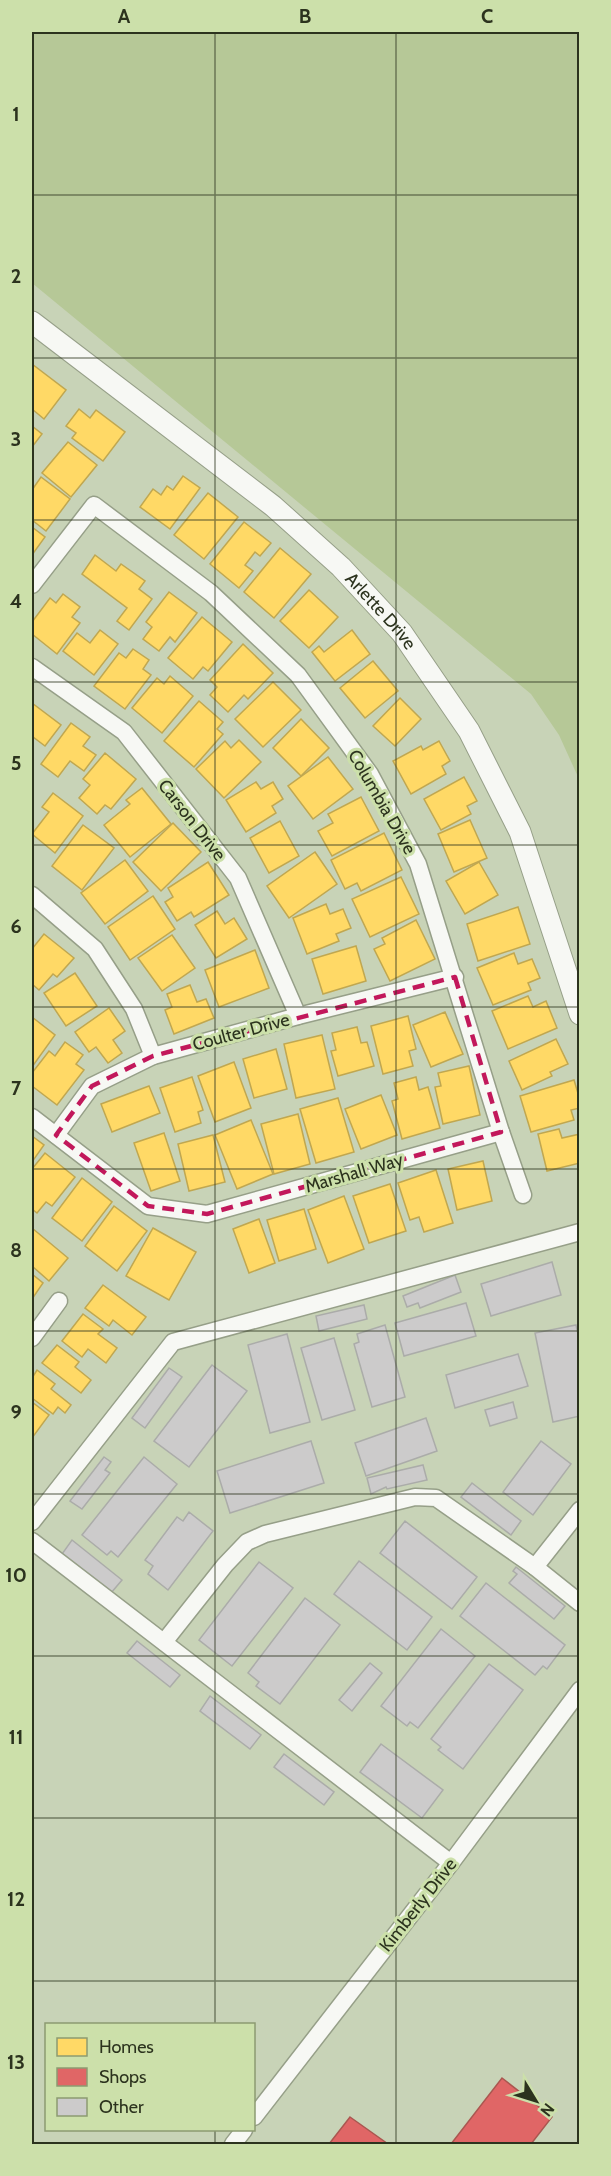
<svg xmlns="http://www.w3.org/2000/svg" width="611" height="2176" font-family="Cabin,sans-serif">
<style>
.green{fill:#b6c897}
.homes{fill:#ffd966;stroke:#c0a750;stroke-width:1.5}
.shops{fill:#e06666;stroke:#aa5750;stroke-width:1.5}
.building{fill:#cccbcb;stroke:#abaca9;stroke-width:1.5}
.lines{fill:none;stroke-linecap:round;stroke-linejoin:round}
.minor-casing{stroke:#969f88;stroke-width:19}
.tertiary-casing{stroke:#969f88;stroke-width:23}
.minor{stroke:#f7f8f4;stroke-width:16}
.tertiary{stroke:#f7f8f4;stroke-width:21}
.marked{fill:none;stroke:#c2185b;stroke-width:4.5;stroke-dasharray:12 8;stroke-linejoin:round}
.grid{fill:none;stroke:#2c331e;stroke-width:1.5;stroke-opacity:0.55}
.labels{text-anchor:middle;stroke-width:6;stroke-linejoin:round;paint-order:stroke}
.street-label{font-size:18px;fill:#2c331e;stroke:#cce0aa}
.neatline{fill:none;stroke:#2c331e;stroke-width:2}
.grid-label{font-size:20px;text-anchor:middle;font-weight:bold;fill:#2c331e}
</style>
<rect width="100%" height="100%" fill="#c8d3b7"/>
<polygon class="green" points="32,32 579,32 579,779 559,735 531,694 32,283"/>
<g class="homes">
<polygon points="32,364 66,390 44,419 32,409"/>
<polygon points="79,409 90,418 96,410 125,432 103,461 72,438 76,433 66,426"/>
<polygon points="32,426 42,434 32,447"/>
<polygon points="68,442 97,465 71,497 42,473"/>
<polygon points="183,476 200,488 170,529 140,507 153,489 161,495 167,486 173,490"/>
<polygon points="41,477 70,499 46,531 32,520 32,490"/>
<polygon points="208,493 238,517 204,559 174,535"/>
<polygon points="244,522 271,543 260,556 255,552 245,565 253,571 239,588 210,564"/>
<polygon points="32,527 45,537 32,555"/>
<polygon points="280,548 311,574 274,618 244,592"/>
<polygon points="95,555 116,571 121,564 145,581 139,589 152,599 129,630 117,621 127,608 82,574"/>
<polygon points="309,590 338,617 309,648 280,621"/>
<polygon points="169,592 197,613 175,642 170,637 159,651 143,639 152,627 146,622"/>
<polygon points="63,594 80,607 72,617 80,623 57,654 32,634 32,622 50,598 56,603"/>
<polygon points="202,617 232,642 208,671 203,667 193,679 168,658"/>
<polygon points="100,630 118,644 94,675 63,651 77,633 90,643"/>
<polygon points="352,630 370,654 335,681 312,652 319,646 324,652"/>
<polygon points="243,644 273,673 248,699 244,695 228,712 210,695 217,687 210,680"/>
<polygon points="133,649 149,660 143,669 151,675 125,709 94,686 119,653 126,658"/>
<polygon points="373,661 398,691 365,718 340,688"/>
<polygon points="170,676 193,696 162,733 132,708 157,678 164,684"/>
<polygon points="273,682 301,710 263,747 235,719"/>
<polygon points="400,698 421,719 395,746 373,726"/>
<polygon points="199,701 223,722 217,729 223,734 194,767 164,741"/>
<polygon points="32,703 61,725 45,746 33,737 32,740"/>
<polygon points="301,719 329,748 301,776 273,748"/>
<polygon points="71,723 90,737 83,746 96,755 84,771 70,761 58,777 41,764"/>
<polygon points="239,740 261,762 224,798 196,769 225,741 231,748"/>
<polygon points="439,741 450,761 442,766 446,774 411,794 393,761 421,746 423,750"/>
<polygon points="105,753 136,779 111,809 105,805 97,814 79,798 90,785 83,779"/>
<polygon points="328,757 353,789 313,819 288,786"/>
<polygon points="464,777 477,801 467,806 471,814 441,830 424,799"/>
<polygon points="256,782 261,789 273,782 283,799 272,806 276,813 246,832 226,800"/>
<polygon points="142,788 171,824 130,857 104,825 130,804 126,800"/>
<polygon points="53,793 83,816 55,853 32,834 49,812 42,807"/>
<polygon points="361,797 379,831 332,856 318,831 333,823 328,814"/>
<polygon points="470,820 487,858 454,872 438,834"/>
<polygon points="280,821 299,856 269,873 250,838"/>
<polygon points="173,823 201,852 161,891 133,862"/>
<polygon points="83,825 114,848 82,890 52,866"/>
<polygon points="384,833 402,870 361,891 357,883 345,889 331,860"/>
<polygon points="315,852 337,884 289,918 267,886"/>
<polygon points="125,860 148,891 105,924 81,893"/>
<polygon points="208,862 229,895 194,917 191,912 177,921 165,902 173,897 168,888"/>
<polygon points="479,862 498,895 465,914 446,881"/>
<polygon points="401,877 419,914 370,937 352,899"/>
<polygon points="153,896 175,929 130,960 108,927"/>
<polygon points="326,904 330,914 343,909 351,928 336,934 339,941 307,954 293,918"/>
<polygon points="518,907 530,944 478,961 467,924"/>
<polygon points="217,911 225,924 234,918 247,939 216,958 195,925"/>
<polygon points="416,920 435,959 390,981 374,949 385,944 382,938"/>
<polygon points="44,934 74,958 57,977 53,974 39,990 32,984 32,949"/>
<polygon points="172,935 195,968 162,991 138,958"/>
<polygon points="356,946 366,981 323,994 312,959"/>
<polygon points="255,950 269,988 219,1007 205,970"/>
<polygon points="514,953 518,964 532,959 540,978 528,983 531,990 493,1005 477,968"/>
<polygon points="75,973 97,1006 66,1026 44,993"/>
<polygon points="190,985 197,1002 206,999 214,1018 174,1034 165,1010 172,1007 167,994"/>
<polygon points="528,996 533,1007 546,1001 557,1028 508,1049 492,1011"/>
<polygon points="109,1008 125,1031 113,1040 122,1053 108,1063 96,1047 89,1052 75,1032"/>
<polygon points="445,1012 463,1054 431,1067 413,1025"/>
<polygon points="408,1016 416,1049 409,1051 413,1066 383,1074 371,1026"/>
<polygon points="32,1017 55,1035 32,1067"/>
<polygon points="357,1027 361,1043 367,1042 374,1066 338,1076 331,1051 336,1050 332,1033"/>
<polygon points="322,1035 335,1089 296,1098 284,1044"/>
<polygon points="556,1039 568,1064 550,1072 552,1076 522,1090 509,1061"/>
<polygon points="65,1042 83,1055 76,1064 84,1070 57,1105 32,1086 32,1073 49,1051 55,1056"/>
<polygon points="276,1049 287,1089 254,1098 243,1059"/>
<polygon points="234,1062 251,1108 215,1122 198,1076"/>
<polygon points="469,1066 480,1115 443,1124 435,1087 441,1086 438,1073"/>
<polygon points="192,1077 203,1110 198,1112 201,1123 175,1132 160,1088"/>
<polygon points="416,1077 419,1090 428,1087 440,1128 402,1139 392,1101 398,1099 394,1083"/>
<polygon points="574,1080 580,1100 580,1108 571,1110 574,1120 531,1132 520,1096"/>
<polygon points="149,1086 160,1113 112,1132 101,1104"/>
<polygon points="381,1095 397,1135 361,1149 345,1109"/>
<polygon points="338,1098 354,1152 316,1163 300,1109"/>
<polygon points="298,1114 310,1164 274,1174 261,1124"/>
<polygon points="251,1120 273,1174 237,1189 215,1135"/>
<polygon points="559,1129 562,1138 580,1134 580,1163 547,1171 538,1134"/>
<polygon points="164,1133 180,1181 151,1191 134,1143"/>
<polygon points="213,1135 225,1182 189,1191 178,1144"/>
<polygon points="32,1136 44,1145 32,1162"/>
<polygon points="45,1153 75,1177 52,1206 46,1202 37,1213 32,1209 32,1169"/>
<polygon points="483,1161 492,1201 457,1210 448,1169"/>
<polygon points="436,1170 453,1223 424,1232 419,1217 410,1220 398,1183"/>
<polygon points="82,1178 112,1202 82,1241 52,1218"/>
<polygon points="390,1184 406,1231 369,1243 353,1196"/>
<polygon points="344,1196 364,1249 328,1263 308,1210"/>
<polygon points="114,1206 147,1231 117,1271 85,1246"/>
<polygon points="304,1209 316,1249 279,1261 267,1220"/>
<polygon points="259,1219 275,1263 249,1273 233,1229"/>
<polygon points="32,1228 68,1258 49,1281 32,1266"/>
<polygon points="153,1228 196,1252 169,1300 126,1276"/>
<polygon points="32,1274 43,1283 32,1299"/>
<polygon points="103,1285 146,1317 132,1335 113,1320 109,1326 85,1308"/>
<polygon points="83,1314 103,1329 98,1334 117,1348 106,1363 88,1349 82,1357 62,1341"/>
<polygon points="57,1345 79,1362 75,1367 91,1380 81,1393 42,1363"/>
<polygon points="37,1370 55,1384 51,1389 71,1405 65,1413 58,1407 53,1414 32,1398 32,1378"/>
<polygon points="32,1402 49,1415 32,1438"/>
</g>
<g class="shops">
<polygon points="502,2078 552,2117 531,2144 451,2144"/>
<polygon points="350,2117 388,2144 329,2144"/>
</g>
<g class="building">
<polygon points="552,1262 561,1295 491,1316 481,1284"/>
<polygon points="455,1275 461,1292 420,1308 418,1303 407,1307 403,1296"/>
<polygon points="466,1303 476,1336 404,1356 395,1323"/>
<polygon points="364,1305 367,1319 319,1331 316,1316"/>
<polygon points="385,1325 405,1397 372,1407 354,1344 359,1342 357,1334"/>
<polygon points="576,1325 580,1343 580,1416 553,1422 535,1333"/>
<polygon points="287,1334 310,1422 270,1433 248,1345"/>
<polygon points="334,1338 355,1410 322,1420 301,1348"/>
<polygon points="518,1354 528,1386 455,1408 446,1375"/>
<polygon points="212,1365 247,1391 189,1467 154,1441"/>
<polygon points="169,1368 182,1377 145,1428 132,1418"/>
<polygon points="513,1402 517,1418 490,1426 485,1410"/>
<polygon points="426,1418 437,1451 366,1476 355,1443"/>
<polygon points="311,1441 324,1483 230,1513 217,1471"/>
<polygon points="541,1441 571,1464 533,1515 503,1492"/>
<polygon points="104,1457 111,1462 105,1470 110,1473 82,1509 70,1501"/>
<polygon points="144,1457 177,1484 118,1557 111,1551 107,1555 82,1535"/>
<polygon points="423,1465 427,1480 387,1489 386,1487 371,1494 367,1478"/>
<polygon points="472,1483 521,1521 511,1535 461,1497"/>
<polygon points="189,1512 213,1531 168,1590 148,1574 153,1566 145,1560 177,1517 183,1521"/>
<polygon points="405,1521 477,1577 452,1609 380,1553"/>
<polygon points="72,1540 122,1580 111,1593 62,1554"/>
<polygon points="359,1561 432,1617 407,1650 334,1594"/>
<polygon points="259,1562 293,1588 232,1666 199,1640"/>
<polygon points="516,1567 565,1606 554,1619 509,1583 517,1574 513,1571"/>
<polygon points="486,1583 565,1645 547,1669 543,1666 535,1675 460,1616"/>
<polygon points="305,1598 340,1625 280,1704 256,1686 259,1682 248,1673"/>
<polygon points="441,1629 475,1656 418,1728 410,1722 407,1726 381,1706"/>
<polygon points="137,1641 180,1675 170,1687 127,1653"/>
<polygon points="370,1663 382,1673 352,1711 339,1700"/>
<polygon points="489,1664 523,1690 463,1769 438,1750 441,1747 431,1739"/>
<polygon points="210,1696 261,1735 250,1749 200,1711"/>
<polygon points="381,1744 443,1790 422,1818 360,1772"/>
<polygon points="284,1754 334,1792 324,1805 274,1767"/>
</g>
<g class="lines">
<g class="minor-casing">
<g id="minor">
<polyline points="32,585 94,505 211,593 298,675 370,774 418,864 501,1132 523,1195"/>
<polyline points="32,667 124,732 238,878 298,1016"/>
<polyline points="32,895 95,949 134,1009 153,1056"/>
<polyline points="32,1117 148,1206 207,1214 501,1132"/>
<polyline points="56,1135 92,1086 153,1056 298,1016 455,977"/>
<polyline points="32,1338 59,1301"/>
<polyline points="580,1510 535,1567 580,1603"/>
<polyline points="32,1522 173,1342 580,1232"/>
<polyline points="32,1541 451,1863"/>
<polyline points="164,1642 225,1565 247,1542 265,1534 415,1497 436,1498 535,1567"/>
<polyline points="254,2117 451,1863 580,1690"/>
<polyline points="233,2144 244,2130"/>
</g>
</g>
<g class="tertiary-casing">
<g id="tertiary">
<path id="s1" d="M32 322 273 506 341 567 402 633 469 731 520 832 580 1014"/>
</g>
</g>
<use href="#minor" class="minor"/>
<use href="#tertiary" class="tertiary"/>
</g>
<path class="marked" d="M455 977 501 1132 207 1214 148 1206 56 1135 92 1086 153 1056Z"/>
<path class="grid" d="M215 32V2024M396 32V2144M32 195H580M32 358H580M32 520H580M32 682H580M32 845H580M32 1007H580M32 1169H580M32 1331H580M32 1494H580M32 1656H580M32 1818H580M32 1981H580M215 2130V2144"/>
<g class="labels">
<g class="street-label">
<text dy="6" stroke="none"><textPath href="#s1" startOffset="454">Arlette Drive</textPath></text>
<text transform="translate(382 802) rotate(60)" y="6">Columbia Drive</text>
<text transform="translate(192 820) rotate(52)" y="6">Carson Drive</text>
<text transform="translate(241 1032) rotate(-15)" y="6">Coulter Drive</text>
<text transform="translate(354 1173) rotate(-16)" y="6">Marshall Way</text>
<text transform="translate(418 1905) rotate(-52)" y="6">Kimberly Drive</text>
</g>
</g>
<rect width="611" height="2176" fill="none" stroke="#cce0aa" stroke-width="66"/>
<rect x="45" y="2023" width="210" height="108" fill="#cce0aa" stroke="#8c9b72" stroke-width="1.5"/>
<rect x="57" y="2038" width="30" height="18" fill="#ffd966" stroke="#8c9b72" stroke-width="1.5"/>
<text x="99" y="2053" font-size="18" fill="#2c331e">Homes</text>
<rect x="57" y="2068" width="30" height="18" fill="#e06666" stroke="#8c9b72" stroke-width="1.5"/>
<text x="99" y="2083" font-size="18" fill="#2c331e">Shops</text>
<rect x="57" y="2098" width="30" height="18" fill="#cccbcb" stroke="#8c9b72" stroke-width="1.5"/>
<text x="99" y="2113" font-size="18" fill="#2c331e">Other</text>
<g transform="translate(536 2101) rotate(128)" stroke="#cce0aa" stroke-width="4.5" paint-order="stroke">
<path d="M0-4.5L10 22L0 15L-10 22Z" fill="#2c331e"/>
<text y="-9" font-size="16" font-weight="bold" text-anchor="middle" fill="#2c331e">N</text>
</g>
<rect x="33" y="33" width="545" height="2110" class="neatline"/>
<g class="grid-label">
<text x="124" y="23">A</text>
<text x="305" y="23">B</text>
<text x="487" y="23">C</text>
<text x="16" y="121">1</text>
<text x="16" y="283">2</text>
<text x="16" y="446">3</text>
<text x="16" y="608">4</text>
<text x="16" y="770">5</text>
<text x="16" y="933">6</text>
<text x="16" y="1095">7</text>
<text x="16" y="1257">8</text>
<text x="16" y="1419">9</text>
<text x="16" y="1582">10</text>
<text x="16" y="1744">11</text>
<text x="16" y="1906">12</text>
<text x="16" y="2069">13</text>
</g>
</svg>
